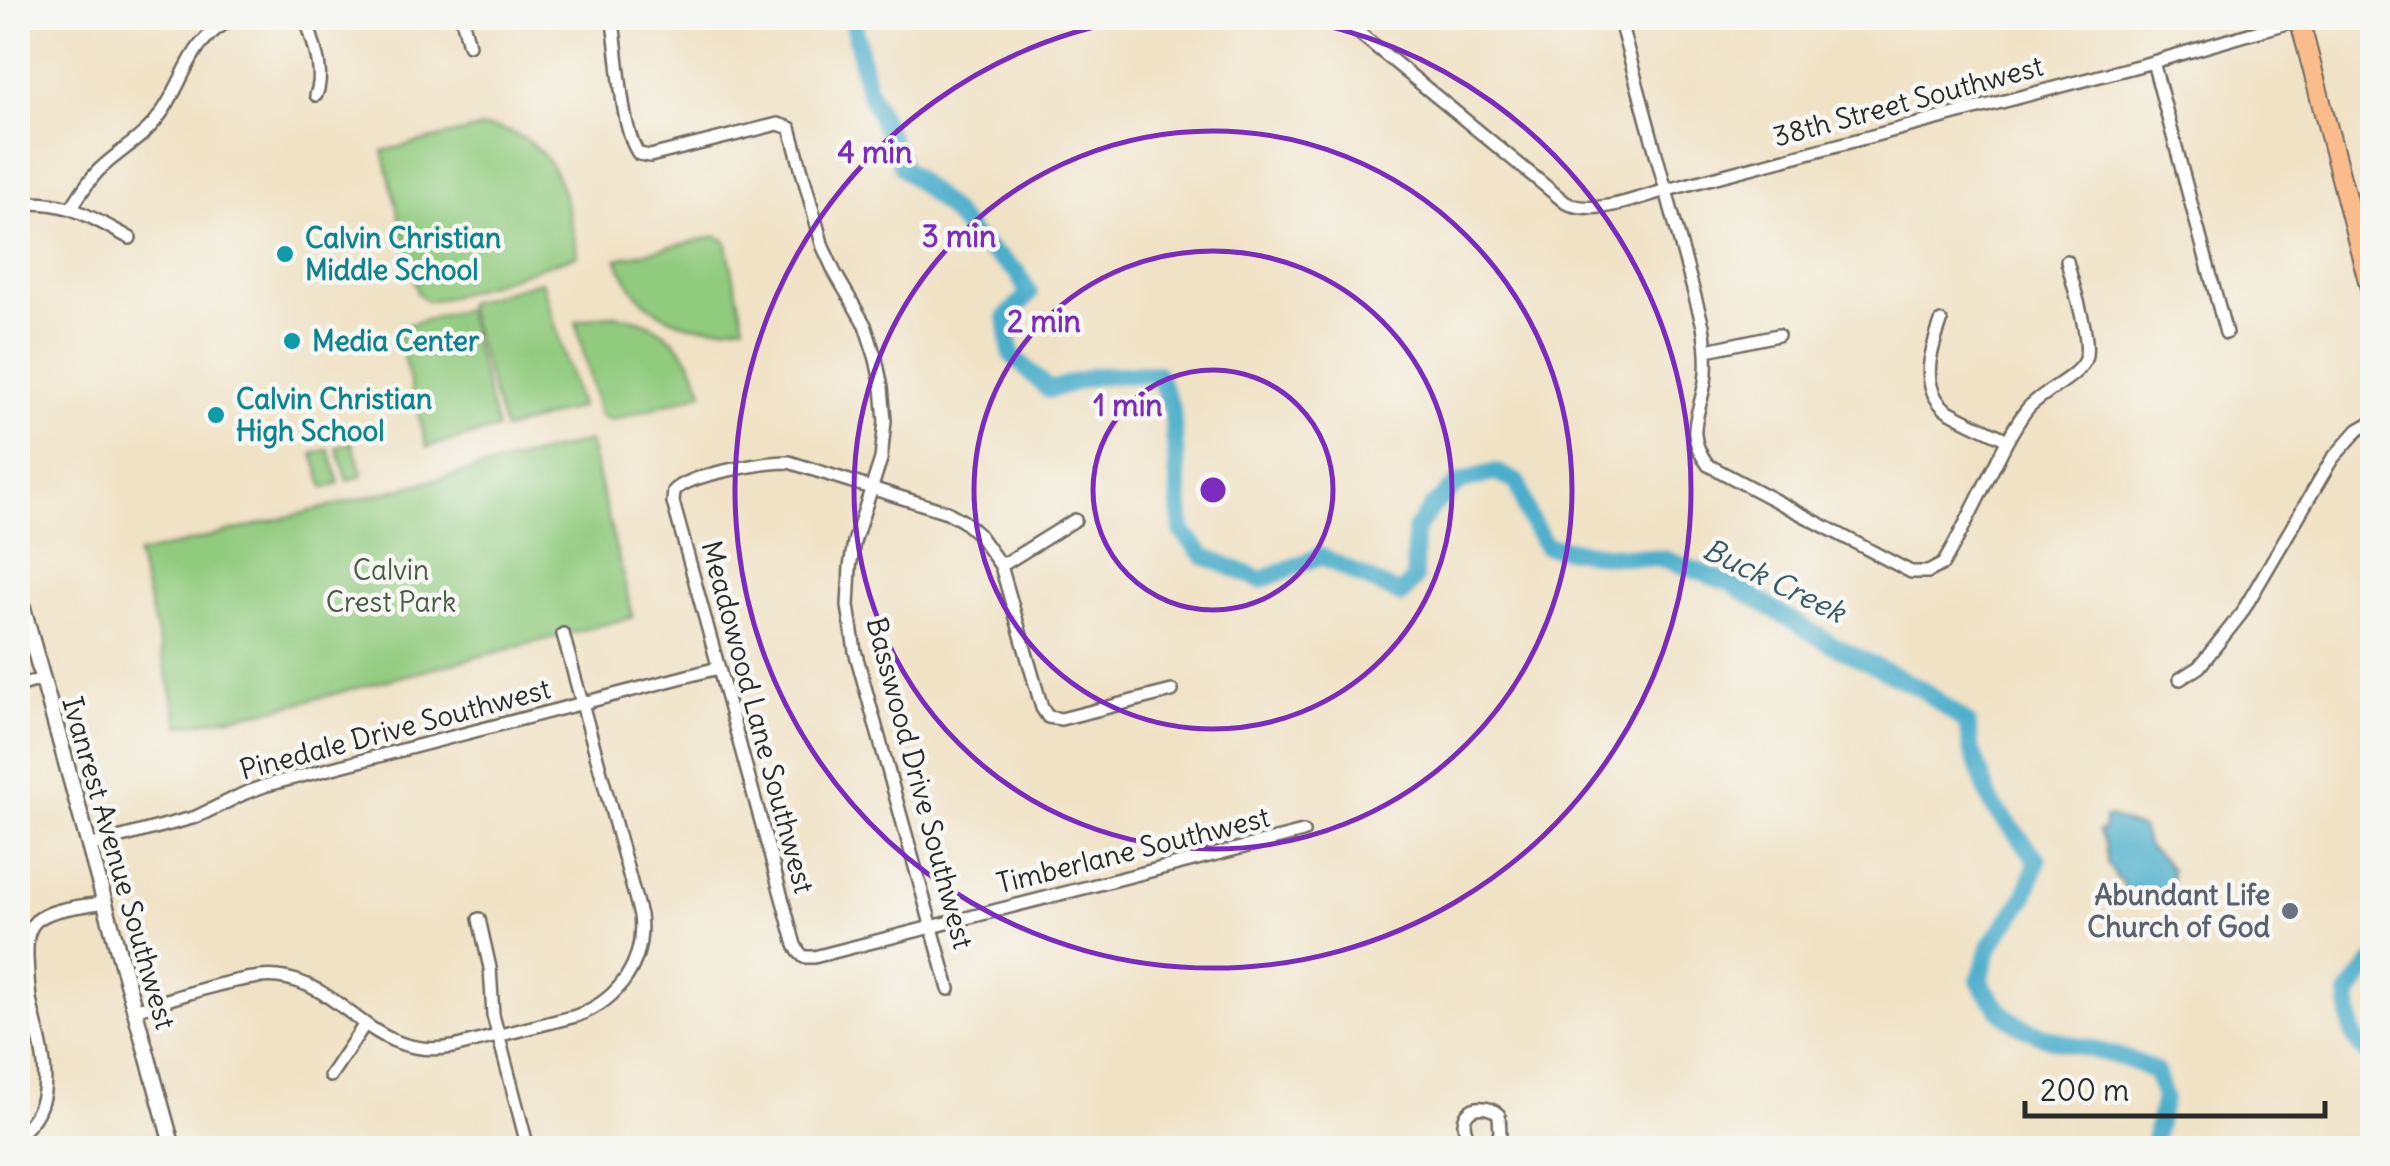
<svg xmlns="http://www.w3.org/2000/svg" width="2390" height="1166" font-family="Delius,sans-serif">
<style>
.green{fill:#91cb7e;stroke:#5e7b54;stroke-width:2.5}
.water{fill:#4caecb;stroke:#3c6c7b;stroke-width:2.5}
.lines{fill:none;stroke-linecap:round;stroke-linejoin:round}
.river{stroke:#4caecb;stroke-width:18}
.minor-casing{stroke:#706b61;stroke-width:16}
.tertiary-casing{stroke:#706b61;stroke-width:19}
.primary-casing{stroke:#706b61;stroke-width:22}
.minor{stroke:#fff;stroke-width:11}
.tertiary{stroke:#fff;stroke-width:14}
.primary{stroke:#fabc8b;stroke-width:18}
.ring{fill:none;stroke:#7b2cbf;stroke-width:5}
.culture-dot{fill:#0f9aa8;stroke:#f6f6f2;stroke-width:4}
.worship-dot{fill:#6b7280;stroke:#f6f6f2;stroke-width:4}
.labels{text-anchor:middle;stroke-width:9;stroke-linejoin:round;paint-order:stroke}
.street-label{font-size:28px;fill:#2b2b2b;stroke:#f6f6f2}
.culture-label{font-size:28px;font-weight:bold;fill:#0d838f;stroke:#f6f6f2;text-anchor:start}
.park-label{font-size:28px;fill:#4a5b44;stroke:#f6f6f2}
.worship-label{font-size:28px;font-weight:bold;fill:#5b616d;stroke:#f6f6f2;text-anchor:end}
.water-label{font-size:30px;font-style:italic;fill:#375963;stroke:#f6f6f2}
.centre{fill:#7b2cbf;stroke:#f6f6f2;stroke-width:5}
.ring-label{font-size:30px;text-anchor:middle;font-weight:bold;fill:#7b2cbf;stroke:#f6f6f2;stroke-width:9;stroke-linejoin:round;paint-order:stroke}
</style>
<rect width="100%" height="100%" fill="#f6f6f2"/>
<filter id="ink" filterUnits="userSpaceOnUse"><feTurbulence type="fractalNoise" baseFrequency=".01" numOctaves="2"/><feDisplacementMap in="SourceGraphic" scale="20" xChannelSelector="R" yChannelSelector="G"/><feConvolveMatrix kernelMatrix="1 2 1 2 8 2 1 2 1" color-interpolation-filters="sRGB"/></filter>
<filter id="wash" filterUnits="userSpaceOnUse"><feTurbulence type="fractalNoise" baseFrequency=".0048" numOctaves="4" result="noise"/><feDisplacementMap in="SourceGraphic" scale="40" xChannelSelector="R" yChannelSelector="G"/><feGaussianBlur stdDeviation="2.25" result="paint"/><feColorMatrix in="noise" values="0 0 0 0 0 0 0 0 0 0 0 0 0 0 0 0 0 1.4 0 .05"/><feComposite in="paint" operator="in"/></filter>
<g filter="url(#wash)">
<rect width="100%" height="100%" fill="#f0e2c5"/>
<g class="green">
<path d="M484 127C558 133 565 195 578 255L450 297 428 301 418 294 383 151Z"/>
<path d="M717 236 726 241 744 324C686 335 639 316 617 259Z"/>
<polygon points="542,281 580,407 504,430 466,303"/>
<polygon points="465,309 497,429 427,447 396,328"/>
<path d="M614 315C661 320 691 348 703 393L611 421 599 415 576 322 599 316Z"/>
<polygon points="589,441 633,617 279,708 180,726 137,555"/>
<polygon points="352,442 363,476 347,481 337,447"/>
<polygon points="329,449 339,483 324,488 313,454"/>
</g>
<polygon class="water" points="2110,817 2142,829 2148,847 2164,860 2171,870 2172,882 2170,889 2159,901 2125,888 2121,880 2117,879 2107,863 2105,844 2098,831 2103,829 2105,818"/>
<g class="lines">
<g class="river">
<path d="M853 18 866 85 903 168 951 211 975 239 1017 272 1029 294 1006 317 1011 354 1049 390 1094 376 1157 374 1172 409 1182 531 1204 556 1261 580 1320 556 1401 595 1414 579 1415 530 1433 506 1460 482 1496 472 1518 483 1528 516 1546 546 1605 555 1664 559 1730 583 1831 644 1923 690 1967 723 1971 748 1992 805 2038 860 2024 899 1991 944 1979 981C1987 991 1994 1005 2003 1013 2040 1048 2113 1046 2156 1072L2164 1098 2152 1148"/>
<path d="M2372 963 2348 995C2351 1020 2348 1042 2372 1056"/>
</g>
</g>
</g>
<g filter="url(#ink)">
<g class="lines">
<g class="minor-casing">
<g id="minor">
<path d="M306 18C312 42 326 71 316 95"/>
<polyline points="462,18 469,45"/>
<path d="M612 18C619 51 620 130 639 154L650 156 778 124 790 128 823 247 835 273 865 325 876 359 882 387 885 421 881 459 854 542 850 567 848 606 855 651 949 989"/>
<path d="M1341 18 1566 203C1596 216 1637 198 1667 190L2153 62 2304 18"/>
<path d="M1619 18 1703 326C1706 345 1708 363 1705 382 1699 417 1684 433 1708 465L1911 572H1928L1943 564C1963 531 1979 495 1997 461 2006 443 2015 424 2028 408 2043 391 2079 377 2085 359 2092 340 2072 283 2067 261"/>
<polyline points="2153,62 2226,333"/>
<path d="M18 204C67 199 88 216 130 238"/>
<path d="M72 207C80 194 88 181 99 170 118 151 141 140 157 119 187 82 185 41 235 18"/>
<path d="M1941 322C1932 348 1919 383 1943 407 1951 415 1994 433 2007 440"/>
<polyline points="1707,350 1778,335"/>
<polyline points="1001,566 1075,520"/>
<polyline points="2180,679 2199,667 2241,614 2332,459 2358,430 2372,422"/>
<polyline points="18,686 42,679"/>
<path d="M1172 691 1061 719 1048 717 1042 708 1001 566 978 534 963 521 947 512 789 462C766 462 689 474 674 491L673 502 795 945 799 952 804 957H814L1303 832"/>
<polyline points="88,846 196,817 245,793 267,785 718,668"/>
<polyline points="479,919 490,968 493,1015 528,1148"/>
<path d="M134 1010C170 1000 242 973 278 977 346 984 369 1061 453 1047L576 1016C619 1000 646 962 640 915L563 634"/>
<polyline points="330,1076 365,1024"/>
<path d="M18 1134C62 1103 41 1048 31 1004 28 989 28 973 27 958 27 944 26 931 36 921 53 907 83 907 104 902"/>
<path d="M1475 1148C1470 1141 1464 1132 1464 1123 1466 1103 1489 1105 1499 1115L1500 1133 1493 1148"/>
</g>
</g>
<g class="tertiary-casing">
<polyline id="tertiary" points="18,590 173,1148"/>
</g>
<g class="primary-casing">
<polyline id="primary" points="2299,18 2372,296"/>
</g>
<use href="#minor" class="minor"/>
<use href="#tertiary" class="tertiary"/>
<use href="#primary" class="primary"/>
</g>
</g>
<g class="ring">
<circle cx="1213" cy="490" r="120"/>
<circle cx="1213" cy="490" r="239"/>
<circle cx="1213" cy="490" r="359"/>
<path d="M1288 18A478 478 0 1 1 1138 18"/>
</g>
<g class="culture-dot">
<circle cx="285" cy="254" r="10"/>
<circle cx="292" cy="341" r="10"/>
<circle cx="216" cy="415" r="10"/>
</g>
<circle class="worship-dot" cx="2290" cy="911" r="10"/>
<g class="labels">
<g class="street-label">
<text transform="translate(1908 101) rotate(-15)" y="10">38th Street Southwest</text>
<text transform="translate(758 717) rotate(75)" y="10">Meadowood Lane Southwest</text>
<text transform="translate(395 729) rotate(-15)" y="10">Pinedale Drive Southwest</text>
<text transform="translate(920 783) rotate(75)" y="10">Basswood Drive Southwest</text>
<text transform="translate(1133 850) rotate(-14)" y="10">Timberlane Southwest</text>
<text transform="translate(119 863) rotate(74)" y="10">Ivanrest Avenue Southwest</text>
</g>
<g class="culture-label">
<text x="305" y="248">Calvin Christian<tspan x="305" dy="32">Middle School</tspan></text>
<text x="312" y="351">Media Center</text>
<text x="236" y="409">Calvin Christian<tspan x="236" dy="32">High School</tspan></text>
</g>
<g class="park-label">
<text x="391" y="580">Calvin<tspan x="391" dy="32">Crest Park</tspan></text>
</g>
<g class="worship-label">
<text x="2270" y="905">Abundant Life<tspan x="2270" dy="32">Church of God</tspan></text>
</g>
<g class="water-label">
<text transform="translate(1774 581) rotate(26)" y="10">Buck Creek</text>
</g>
</g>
<circle cx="1213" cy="490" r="15" class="centre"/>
<g class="ring-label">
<text x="875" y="163">4 min</text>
<text x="959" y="247">3 min</text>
<text x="1044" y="332">2 min</text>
<text x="1128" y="416">1 min</text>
</g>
<rect width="2390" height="1166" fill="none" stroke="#f6f6f2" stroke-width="60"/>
<path d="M2025 1101v15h300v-15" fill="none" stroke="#2b2b2b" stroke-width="5"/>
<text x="2040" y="1101" font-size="30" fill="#2b2b2b" stroke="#f6f6f2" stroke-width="8" paint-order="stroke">200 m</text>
</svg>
